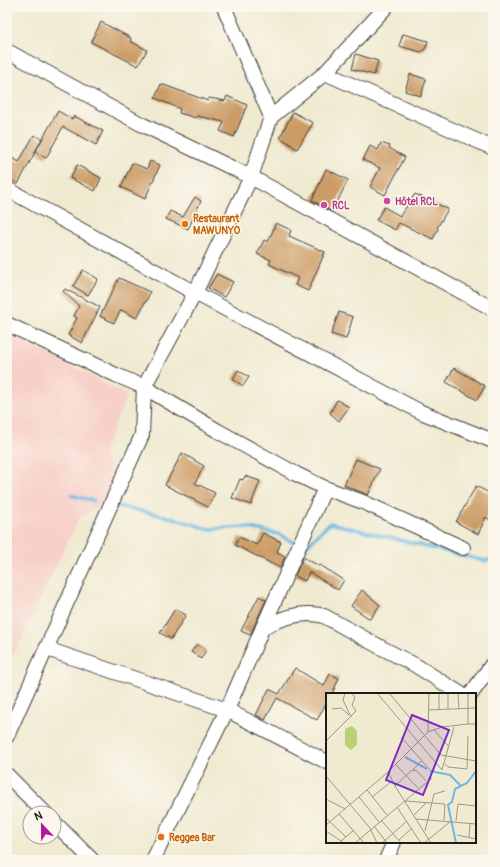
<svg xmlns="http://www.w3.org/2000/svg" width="500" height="867" font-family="Pangolin,sans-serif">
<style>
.built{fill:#f7d1c9}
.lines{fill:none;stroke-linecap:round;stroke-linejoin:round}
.stream{stroke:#6cb8e5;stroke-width:3.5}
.building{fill:#cc9c66}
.minor-casing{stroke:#3c3b37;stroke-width:16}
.minor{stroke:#fff;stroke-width:14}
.hotel-dot{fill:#d1479c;stroke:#fbf7ec;stroke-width:1.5}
.food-dot{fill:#e8710a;stroke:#fbf7ec;stroke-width:1.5}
.labels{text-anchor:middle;stroke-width:3;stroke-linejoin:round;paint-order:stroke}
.hotel-label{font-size:10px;font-weight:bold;fill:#b23c85;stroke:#fbf7ec;text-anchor:start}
.food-label{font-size:10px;font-weight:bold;fill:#c56008;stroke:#fbf7ec;text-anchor:start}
.inset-river{fill:none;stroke:#6cb8e5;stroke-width:2}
.inset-road{fill:none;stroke:#9b9889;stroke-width:1}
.view{fill:#7b2cbf;fill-opacity:0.15;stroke:#7b2cbf;stroke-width:2}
.inset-edge{fill:none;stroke:#1c1c1c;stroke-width:2}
</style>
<rect width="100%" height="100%" fill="#fbf7ec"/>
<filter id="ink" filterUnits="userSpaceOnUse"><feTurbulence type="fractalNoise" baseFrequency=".025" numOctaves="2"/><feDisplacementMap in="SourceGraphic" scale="8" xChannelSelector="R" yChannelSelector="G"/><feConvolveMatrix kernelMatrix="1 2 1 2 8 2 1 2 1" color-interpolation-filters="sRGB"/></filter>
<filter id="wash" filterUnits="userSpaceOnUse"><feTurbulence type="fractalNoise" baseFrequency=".012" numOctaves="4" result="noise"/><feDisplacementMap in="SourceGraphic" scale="16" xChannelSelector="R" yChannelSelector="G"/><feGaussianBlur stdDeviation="0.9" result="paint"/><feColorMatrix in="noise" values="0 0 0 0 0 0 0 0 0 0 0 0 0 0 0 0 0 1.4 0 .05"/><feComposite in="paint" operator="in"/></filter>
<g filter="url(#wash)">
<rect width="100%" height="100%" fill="#f0ead1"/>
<polygon class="built" points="7,332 127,395 103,453 115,482 106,502 79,518 7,669"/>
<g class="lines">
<g class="stream">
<polyline points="71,495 94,501"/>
<polyline points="113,505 173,518 208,529 245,527 278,534 297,544"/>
<polyline points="305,547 330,523 485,561 493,559"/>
</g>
</g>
<g id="blocks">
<g class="building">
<polygon points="101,22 131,38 130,41 147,50 138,66 91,42"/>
<polygon points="403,34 428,41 425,49 421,52 399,46"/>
<polygon points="356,54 378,61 374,75 352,69"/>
<polygon points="410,74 426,79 421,96 405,91"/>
<polygon points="161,84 208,101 209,98 225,101 227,96 247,105 234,137 220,131 224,122 197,116 196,118 179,113 180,109 155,98"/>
<polygon points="58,111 72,119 74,116 103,131 96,145 63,127 46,158 35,152"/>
<polygon points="293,112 313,123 297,149 280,137"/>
<polygon points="34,135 42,139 18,184 7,178 7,168 12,158 19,162"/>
<polygon points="381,143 390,146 389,148 405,157 385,195 370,187 380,168 363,160 370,146 378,150"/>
<polygon points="150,161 160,165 145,199 121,187 132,163 147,169"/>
<polygon points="77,165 101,178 95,191 70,178"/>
<polygon points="326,169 348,180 332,212 312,200"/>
<polygon points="415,194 448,209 437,228 438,229 433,239 399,223 395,230 376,220 384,207 400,216"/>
<polygon points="195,197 201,201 188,229 166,219 170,211 183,217"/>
<polygon points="276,223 291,230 289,236 325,252 308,291 295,285 298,278 269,264 271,260 257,254 264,240 268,242"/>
<polygon points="83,270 98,279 88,295 73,286"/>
<polygon points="217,274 233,282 224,297 208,288"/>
<polygon points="119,278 150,292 146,302 145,302 137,318 121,310 114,323 100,316"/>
<polygon points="65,289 100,307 82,343 68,335 77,318 74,316 79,306 63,291"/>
<polygon points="339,312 353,317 346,339 331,334"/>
<polygon points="454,368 485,386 477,400 446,382"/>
<polygon points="238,370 249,377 243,386 233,379"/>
<polygon points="337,400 349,407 339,421 330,413"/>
<polygon points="182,453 204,466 195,483 215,493 208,507 165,485"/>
<polygon points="356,459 380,469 368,495 344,485"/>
<polygon points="245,476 260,481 251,505 232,498 240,479 243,480"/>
<polygon points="476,486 493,495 493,522 486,517 478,534 456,522"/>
<polygon points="263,533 281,542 277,552 285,556 280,568 235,545 239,537 257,545"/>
<polygon points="303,557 319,566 320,565 344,580 338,590 309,572 305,581 295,576"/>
<polygon points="362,590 380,605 370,619 351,606"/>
<polygon points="259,596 266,600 250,635 241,631"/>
<polygon points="175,609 186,615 171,639 160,633"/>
<polygon points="197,644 206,650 201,659 191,652"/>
<polygon points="295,668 324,686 330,674 339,678 332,694 327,694 327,702 317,720 277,698 265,720 256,715 269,689 279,694"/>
</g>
</g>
</g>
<g filter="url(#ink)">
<use href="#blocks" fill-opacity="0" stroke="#3c3b37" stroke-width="1"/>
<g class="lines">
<g class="minor-casing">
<g id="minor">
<polyline points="7,51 141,124 251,177 493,309"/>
<polyline points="325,73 493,148"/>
<polyline points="271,117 325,73 386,7"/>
<polyline points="7,189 195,293 421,412 493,441"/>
<polyline points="7,324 116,375 144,387 218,431 296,474 325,488 363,502 463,548"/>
<polyline points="263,627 325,488"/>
<polyline points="47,649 227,710 327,762"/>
<polyline points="471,694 493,663"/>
<polyline points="7,736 142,435 144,387 195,293 251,177 271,117 224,7"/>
<polyline points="7,775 45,813"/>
<polyline points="54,822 92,860"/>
<path d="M153 860 227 710 263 627C281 618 304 610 324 616L382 648 415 665 461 694"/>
<polyline points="386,860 394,842"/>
</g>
</g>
<use href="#minor" class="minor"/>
</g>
</g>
<g class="hotel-dot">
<circle cx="387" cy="201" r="4"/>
<circle cx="324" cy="205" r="4"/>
</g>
<g class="food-dot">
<circle cx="185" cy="224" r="4"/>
<circle cx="161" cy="837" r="4"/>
</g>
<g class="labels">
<g class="hotel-label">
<text x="395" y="205">Hôtel RCL</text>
<text x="332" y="209">RCL</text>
</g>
<g class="food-label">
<text x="193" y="222">Restaurant<tspan x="193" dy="12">MAWUNYO</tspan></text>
<text x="169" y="841">Reggea Bar</text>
</g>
</g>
<g transform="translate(326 693)">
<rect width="150" height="150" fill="#f0ead1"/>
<path d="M26 33 31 38V52L25 57 19 52V36Z" fill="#bad175"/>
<path class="inset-river" d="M79 64 101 76M104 78 124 82 135 93M130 150 122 112 126 109 129 96 141 90 150 78"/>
<path class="inset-road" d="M19 0 17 7 25 24M51 0 116 77 128 34M63 0 115 62 150 68M122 0V16M132 0 133 16M142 0V31H150M6 16 15 15 23 22M102 17 150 15M113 17V0M108 37 123 54M102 39 116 34 142 31M75 44 104 77M0 48 30 18 26 12 29 5 26 0M119 71 122 74 141 76 142 43M70 72 92 95M87 77 95 68M62 79 69 93 105 150M0 83 44 135 51 150M69 93 86 77 91 78 100 88M41 97 61 122M33 104 53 129M46 104 66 88M0 106 19 116M79 108 119 111 118 127M71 114 95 150M13 121 38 150M88 122 100 110M0 125 20 144M90 126 150 131M55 127 75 150M130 128 132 111 150 113M0 132 62 79 102 39 103 0M48 133 61 150M0 138 18 150M99 138 108 101 119 98M131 142 150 146M143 144 144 130M73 147 86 135M15 148 28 137M29 150 106 85M56 150 81 128M98 150 125 128"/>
<path class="view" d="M86 22 123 37 97 102 60 87Z"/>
<rect width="150" height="150" class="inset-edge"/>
</g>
<rect width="500" height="867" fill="none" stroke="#fbf7ec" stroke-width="24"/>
<g transform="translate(42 825) rotate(338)"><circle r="19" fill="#fbf7ec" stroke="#a29f99"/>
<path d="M0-3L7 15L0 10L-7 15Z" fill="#b5179e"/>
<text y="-6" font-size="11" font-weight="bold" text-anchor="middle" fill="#1c1c1c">N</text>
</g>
</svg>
